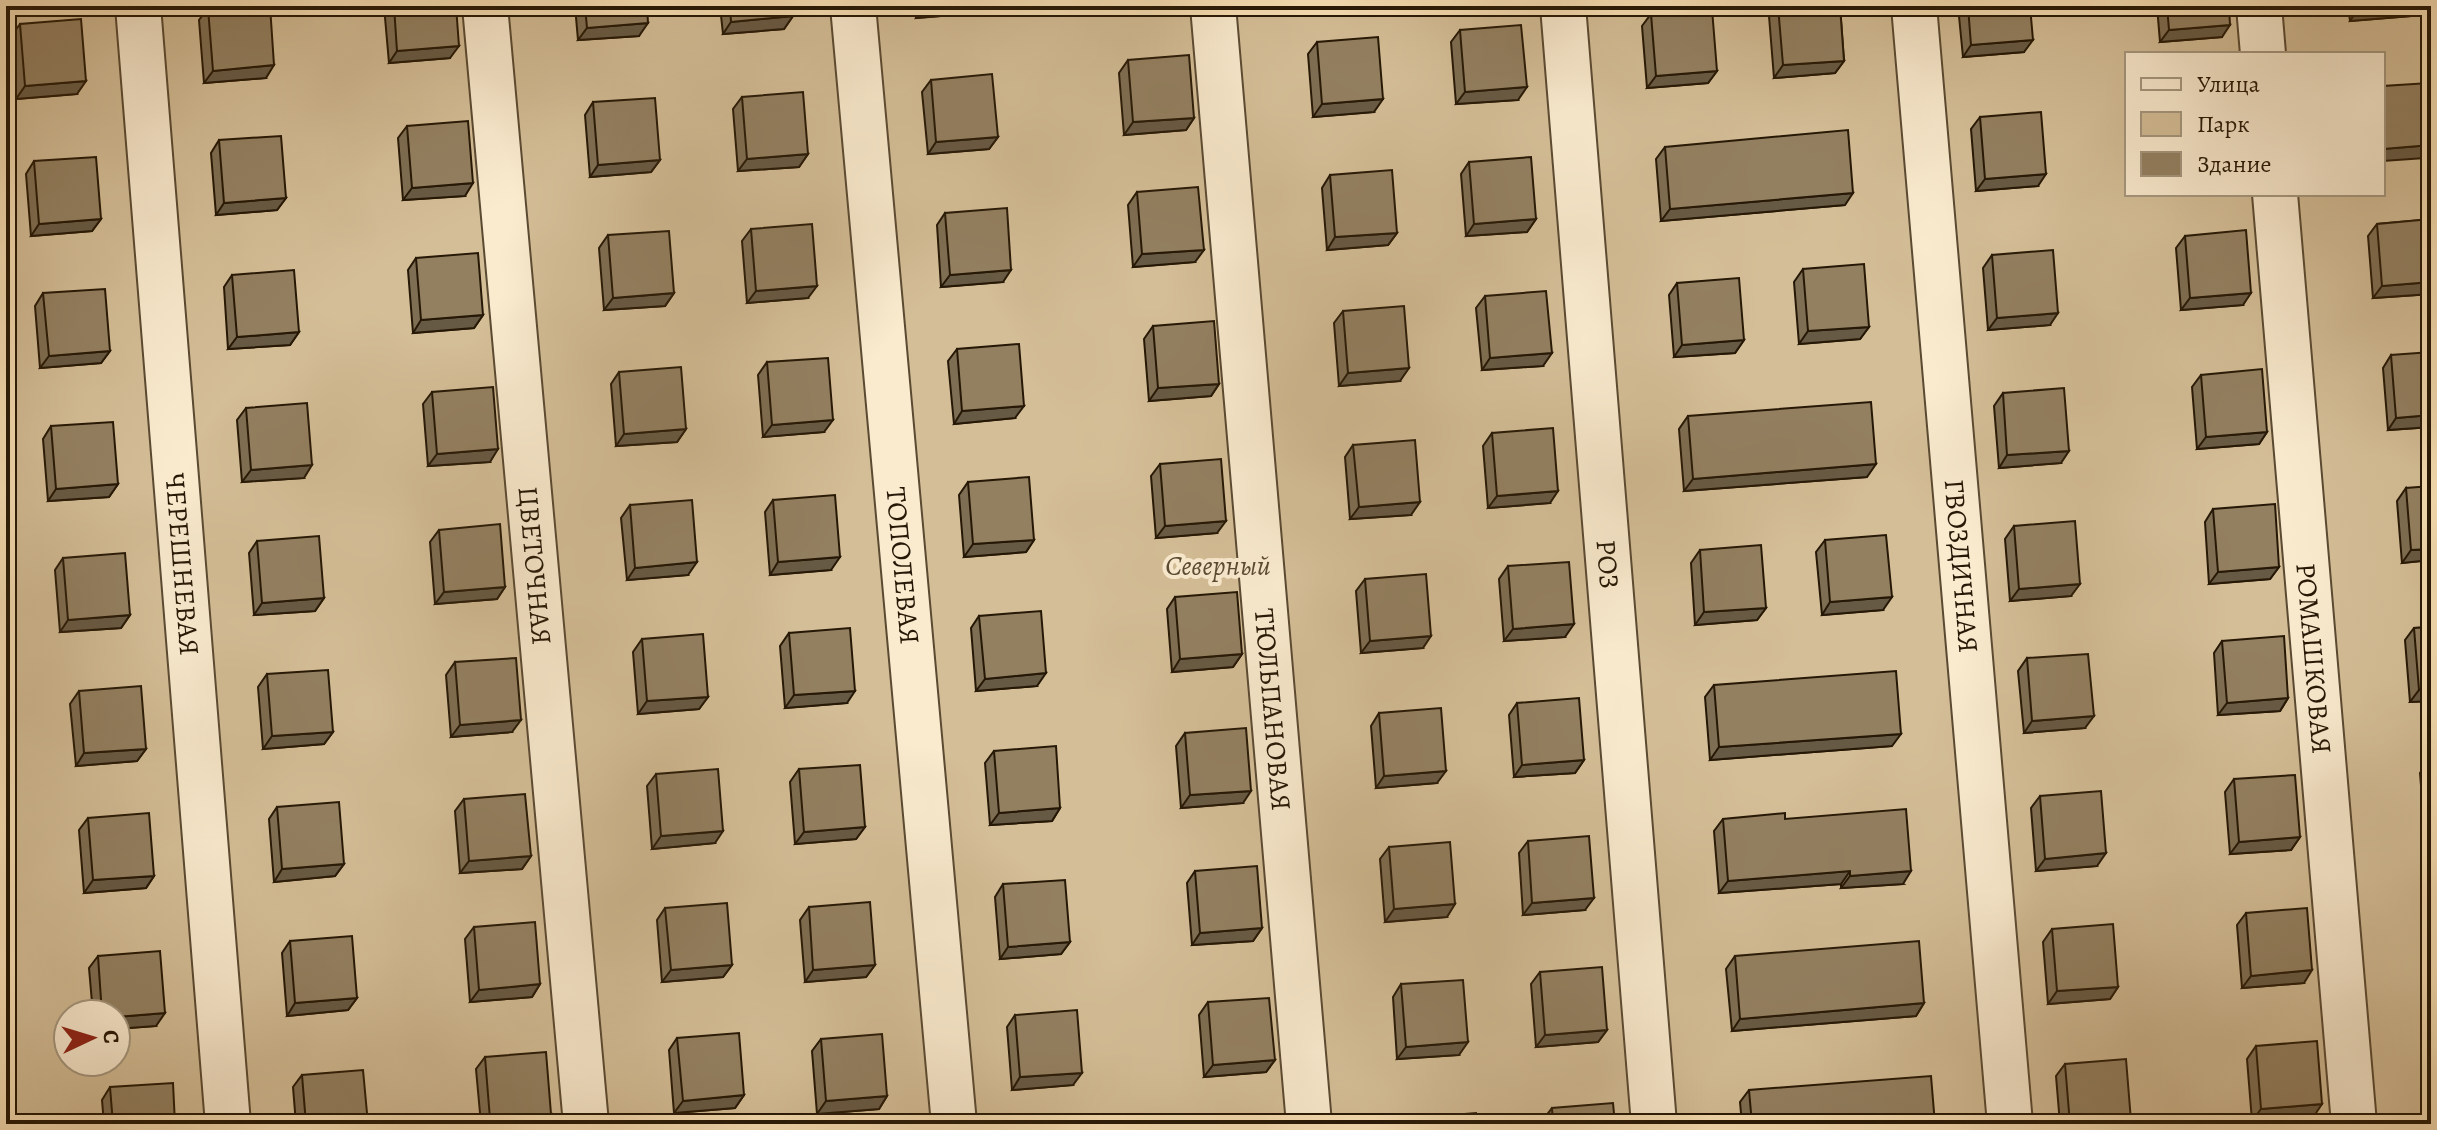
<svg xmlns="http://www.w3.org/2000/svg" width="2437" height="1130" font-family="Alegreya,serif">
<style>
.green{fill:#d4be97;stroke:#7d6b4e;stroke-width:2;fill-rule:evenodd}
.lines{fill:none;stroke-linecap:round;stroke-linejoin:round}
.minor-casing{stroke:#5a4a32;stroke-width:48}
.minor{stroke:#faebcf;stroke-width:44}
.wall{fill:#7e6e53;stroke:#261806;stroke-width:2}
.shaded-wall{fill:#675a44;stroke:#261806;stroke-width:2}
.building{fill:#938061;stroke:#261806;stroke-width:2}
.labels{text-anchor:middle;stroke-width:8;stroke-linejoin:round;paint-order:stroke}
.street-label{font-size:28px;fill:#261806;stroke:#faebcf}
.park-label{font-size:28px;font-style:italic;fill:#5a4a32;stroke:#faebcf}
</style>
<rect width="100%" height="100%" fill="#f8e0b5"/>
<filter id="stains"><feTurbulence type="fractalNoise" baseFrequency=".0025" numOctaves="4"/><feColorMatrix values="0 0 0 0 .2 0 0 0 0 .09 0 0 0 0 .02 0 0 0 .5 -.17"/></filter>
<radialGradient id="worn" r=".72"><stop offset=".6" stop-color="#630" stop-opacity="0"/><stop offset="1" stop-color="#630" stop-opacity=".3"/></radialGradient>
<path class="green" d="M6 6H2431V1124H6ZM2127 54H2383V194H2127ZM68 1014H116V1062H68Z"/>
<g class="lines">
<g class="minor-casing">
<g id="minor">
<path id="s1" d="M138 6 228 1124"/>
<path id="s2" d="M485 6 586 1124"/>
<path id="s3" d="M853 6 954 1124"/>
<path id="s4" d="M1213 6 1309 1124"/>
<path id="s5" d="M1563 6 1654 1124"/>
<path id="s6" d="M1914 6 2010 1124"/>
<polyline points="2259,6 2263,54"/>
<path id="s7" d="M2275 194 2354 1124"/>
</g>
</g>
<use href="#minor" class="minor"/>
</g>
<g class="wall">
<polygon points="384,6 456,6 450,58 389,63"/>
<polygon points="575,6 647,6 639,36 578,40"/>
<polygon points="720,6 792,6 793,16 784,29 723,34"/>
<polygon points="915,6 982,6 977,13 916,18"/>
<polygon points="1776,6 1840,6 1844,61 1835,73 1774,78 1769,16"/>
<polygon points="1958,6 2030,6 2024,52 1963,57"/>
<polygon points="2157,6 2229,6 2222,37 2160,42"/>
<polygon points="2348,6 2418,6 2411,16 2350,21"/>
<polygon points="208,8 266,78 204,83 199,20"/>
<polygon points="1651,14 1717,71 1708,83 1647,88 1642,26"/>
<polygon points="20,24 77,94 16,99 11,36"/>
<polygon points="1460,30 1518,100 1456,104 1451,42"/>
<polygon points="1317,42 1374,112 1313,117 1308,54"/>
<polygon points="1128,60 1194,118 1186,130 1124,135 1119,73"/>
<polygon points="931,80 998,137 989,149 928,154 922,92"/>
<polygon points="742,97 808,154 799,167 738,171 733,109"/>
<polygon points="593,102 660,160 651,172 590,177 585,115"/>
<polygon points="1980,117 2038,186 1976,191 1971,129"/>
<polygon points="407,126 465,196 403,200 398,138"/>
<polygon points="219,140 286,198 277,210 216,215 211,153"/>
<polygon points="1665,147 1845,205 1661,221 1656,159"/>
<polygon points="34,161 101,219 92,231 31,236 26,174"/>
<polygon points="1469,162 1536,219 1527,232 1466,236 1461,174"/>
<polygon points="1330,175 1397,233 1388,245 1327,250 1322,188"/>
<polygon points="1137,192 1195,262 1133,267 1128,205"/>
<polygon points="945,213 1003,282 941,287 937,225"/>
<polygon points="2431,219 2431,294 2373,298 2368,236 2377,224"/>
<polygon points="751,229 808,298 747,303 742,241"/>
<polygon points="608,235 674,293 665,306 604,310 599,248"/>
<polygon points="2185,236 2243,305 2181,310 2176,248"/>
<polygon points="1992,255 2050,325 1988,330 1983,268"/>
<polygon points="416,258 483,315 474,328 413,333 408,270"/>
<polygon points="1803,269 1869,327 1860,339 1799,344 1794,282"/>
<polygon points="232,275 299,332 290,345 228,349 224,287"/>
<polygon points="1677,283 1744,340 1735,353 1674,357 1669,295"/>
<polygon points="43,293 110,351 101,363 40,368 35,306"/>
<polygon points="1485,296 1543,366 1482,370 1476,308"/>
<polygon points="1343,311 1400,381 1339,386 1334,323"/>
<polygon points="1153,326 1219,384 1211,396 1149,401 1144,339"/>
<polygon points="957,349 1015,418 954,424 948,361"/>
<polygon points="2391,355 2431,427 2388,430 2383,368"/>
<polygon points="767,362 824,432 763,437 758,375"/>
<polygon points="619,372 686,429 677,442 616,446 611,384"/>
<polygon points="2201,375 2267,432 2259,444 2197,449 2192,387"/>
<polygon points="432,392 490,462 428,466 423,404"/>
<polygon points="2003,393 2061,463 1999,468 1994,406"/>
<polygon points="246,408 304,478 242,482 237,420"/>
<polygon points="1688,416 1867,477 1684,491 1679,429"/>
<polygon points="51,426 118,484 109,497 48,501 43,439"/>
<polygon points="1492,433 1550,503 1488,508 1483,446"/>
<polygon points="1353,445 1411,515 1350,519 1345,457"/>
<polygon points="1160,464 1217,533 1156,538 1151,476"/>
<polygon points="968,482 1034,540 1026,552 964,557 959,495"/>
<polygon points="2406,488 2431,560 2402,563 2397,501"/>
<polygon points="773,500 831,570 770,575 765,512"/>
<polygon points="630,505 688,575 627,580 621,518"/>
<polygon points="2213,509 2279,567 2270,579 2209,584 2205,522"/>
<polygon points="2014,526 2071,596 2010,601 2005,539"/>
<polygon points="439,530 505,587 497,599 435,604 430,542"/>
<polygon points="1825,540 1883,610 1822,615 1816,552"/>
<polygon points="257,541 324,598 315,611 254,615 249,553"/>
<polygon points="1700,550 1766,608 1757,620 1695,625 1691,563"/>
<polygon points="63,558 130,615 121,628 60,632 55,570"/>
<polygon points="1508,566 1565,637 1504,641 1499,579"/>
<polygon points="1365,579 1423,648 1361,653 1356,591"/>
<polygon points="1175,597 1242,654 1233,667 1172,672 1167,609"/>
<polygon points="979,616 1037,686 976,691 971,628"/>
<polygon points="2431,627 2431,701 2410,702 2405,640 2414,628"/>
<polygon points="789,633 847,703 785,708 780,646"/>
<polygon points="642,639 708,697 699,709 638,714 633,652"/>
<polygon points="2222,641 2288,698 2280,711 2218,715 2214,653"/>
<polygon points="2027,658 2085,728 2024,733 2018,671"/>
<polygon points="455,662 512,732 451,737 446,675"/>
<polygon points="267,674 333,732 324,744 263,749 258,687"/>
<polygon points="1714,685 1892,746 1710,760 1705,697"/>
<polygon points="79,691 146,749 137,761 76,766 70,704"/>
<polygon points="1517,703 1584,760 1575,773 1514,777 1509,715"/>
<polygon points="1379,713 1437,783 1376,788 1371,726"/>
<polygon points="1185,733 1243,803 1181,808 1176,746"/>
<polygon points="994,751 1060,808 1052,821 990,825 985,763"/>
<polygon points="2429,760 2431,760 2431,835 2425,835 2420,773"/>
<polygon points="799,769 865,827 856,839 795,844 790,782"/>
<polygon points="656,774 715,843 652,849 647,786"/>
<polygon points="2234,779 2300,837 2291,850 2230,854 2225,792"/>
<polygon points="2040,796 2097,866 2036,871 2031,808"/>
<polygon points="464,799 531,856 522,869 460,873 455,811"/>
<polygon points="277,807 344,864 335,876 274,882 269,819"/>
<polygon points="88,818 154,876 146,888 84,893 79,830"/>
<polygon points="1723,819 1785,819 1903,884 1841,888 1841,884 1719,893 1714,831"/>
<polygon points="1528,841 1585,910 1523,915 1519,853"/>
<polygon points="1389,847 1447,917 1385,922 1380,859"/>
<polygon points="1195,871 1262,928 1253,941 1192,945 1187,883"/>
<polygon points="1003,884 1070,942 1061,954 1000,959 995,897"/>
<polygon points="809,907 875,965 866,977 805,982 800,920"/>
<polygon points="665,908 732,965 723,977 662,982 657,920"/>
<polygon points="2246,913 2304,983 2242,988 2237,925"/>
<polygon points="474,927 540,984 532,997 470,1002 465,939"/>
<polygon points="2052,929 2118,987 2110,999 2048,1004 2043,942"/>
<polygon points="290,941 357,998 348,1010 287,1016 282,953"/>
<polygon points="98,956 156,1026 116,1029 116,1014 93,1014 89,968"/>
<polygon points="1735,956 1924,1003 1916,1016 1732,1031 1726,969"/>
<polygon points="1540,972 1607,1030 1598,1042 1536,1047 1531,984"/>
<polygon points="1401,984 1459,1055 1397,1059 1393,997"/>
<polygon points="1208,1002 1275,1060 1266,1072 1204,1077 1199,1015"/>
<polygon points="1015,1015 1073,1085 1012,1090 1007,1027"/>
<polygon points="677,1038 744,1095 735,1108 674,1113 669,1050"/>
<polygon points="821,1039 887,1096 879,1109 817,1114 812,1051"/>
<polygon points="2256,1046 2314,1116 2252,1121 2247,1059"/>
<polygon points="485,1057 545,1124 481,1124 476,1069"/>
<polygon points="2065,1064 2129,1124 2060,1124 2056,1076"/>
<polygon points="302,1075 368,1124 296,1124 293,1087"/>
<polygon points="110,1087 175,1124 104,1124 102,1100"/>
<polygon points="1749,1090 1935,1124 1742,1124 1740,1102"/>
<polygon points="1552,1108 1615,1124 1544,1124 1543,1120"/>
</g>
<g class="shaded-wall">
<polygon points="924,6 982,6 977,13 916,18"/>
<polygon points="2392,6 2418,6 2411,16 2350,21 2358,9"/>
<polygon points="793,16 784,29 723,34 731,22"/>
<polygon points="648,23 639,36 578,40 587,28"/>
<polygon points="2230,25 2222,37 2160,42 2169,30"/>
<polygon points="2033,40 2024,52 1963,57 1971,45"/>
<polygon points="459,46 450,58 389,63 397,51"/>
<polygon points="1844,61 1835,73 1774,78 1783,65"/>
<polygon points="274,65 266,78 204,83 213,71"/>
<polygon points="1717,71 1708,83 1647,88 1656,76"/>
<polygon points="86,81 77,94 16,99 25,86"/>
<polygon points="1527,87 1518,100 1456,104 1465,92"/>
<polygon points="1383,99 1374,112 1313,117 1322,104"/>
<polygon points="1194,118 1186,130 1124,135 1133,122"/>
<polygon points="998,137 989,149 928,154 936,142"/>
<polygon points="2431,145 2431,149 2425,158 2383,161 2383,149"/>
<polygon points="808,154 799,167 738,171 747,159"/>
<polygon points="660,160 651,172 590,177 598,165"/>
<polygon points="2046,174 2038,186 1976,191 1985,179"/>
<polygon points="473,183 465,196 403,200 412,188"/>
<polygon points="1853,193 1845,205 1661,221 1670,209"/>
<polygon points="286,198 277,210 216,215 224,203"/>
<polygon points="101,219 92,231 31,236 39,224"/>
<polygon points="1536,219 1527,232 1466,236 1474,224"/>
<polygon points="1397,233 1388,245 1327,250 1335,237"/>
<polygon points="1204,250 1195,262 1133,267 1142,254"/>
<polygon points="1011,270 1003,282 941,287 950,275"/>
<polygon points="2431,282 2431,294 2373,298 2382,286"/>
<polygon points="817,286 808,298 747,303 756,291"/>
<polygon points="674,293 665,306 604,310 613,298"/>
<polygon points="2251,293 2243,305 2181,310 2190,298"/>
<polygon points="2058,313 2050,325 1988,330 1997,318"/>
<polygon points="483,315 474,328 413,333 421,320"/>
<polygon points="1869,327 1860,339 1799,344 1808,331"/>
<polygon points="299,332 290,345 228,349 237,337"/>
<polygon points="1744,340 1735,353 1674,357 1682,345"/>
<polygon points="110,351 101,363 40,368 49,356"/>
<polygon points="1552,353 1543,366 1482,370 1490,358"/>
<polygon points="1409,368 1400,381 1339,386 1348,373"/>
<polygon points="1219,384 1211,396 1149,401 1158,388"/>
<polygon points="1024,406 1015,418 954,424 962,411"/>
<polygon points="2431,415 2431,427 2388,430 2396,418"/>
<polygon points="833,420 824,432 763,437 772,425"/>
<polygon points="686,429 677,442 616,446 624,434"/>
<polygon points="2267,432 2259,444 2197,449 2206,437"/>
<polygon points="498,449 490,462 428,466 437,454"/>
<polygon points="2069,451 2061,463 1999,468 2007,455"/>
<polygon points="1876,464 1867,477 1684,491 1693,479"/>
<polygon points="312,465 304,478 242,482 251,470"/>
<polygon points="118,484 109,497 48,501 56,489"/>
<polygon points="1558,491 1550,503 1488,508 1497,496"/>
<polygon points="1420,502 1411,515 1350,519 1359,507"/>
<polygon points="1226,521 1217,533 1156,538 1165,526"/>
<polygon points="1034,540 1026,552 964,557 973,544"/>
<polygon points="2431,549 2431,560 2402,563 2411,550"/>
<polygon points="840,557 831,570 770,575 778,562"/>
<polygon points="697,562 688,575 627,580 635,568"/>
<polygon points="2279,567 2270,579 2209,584 2218,572"/>
<polygon points="2080,584 2071,596 2010,601 2019,589"/>
<polygon points="505,587 497,599 435,604 444,592"/>
<polygon points="1892,597 1883,610 1822,615 1830,602"/>
<polygon points="324,598 315,611 254,615 262,603"/>
<polygon points="1766,608 1757,620 1695,625 1704,612"/>
<polygon points="130,615 121,628 60,632 68,620"/>
<polygon points="1574,624 1565,637 1504,641 1513,629"/>
<polygon points="1431,636 1423,648 1361,653 1370,641"/>
<polygon points="1242,654 1233,667 1172,672 1180,659"/>
<polygon points="1046,673 1037,686 976,691 985,679"/>
<polygon points="2431,689 2431,701 2410,702 2419,690"/>
<polygon points="855,691 847,703 785,708 794,695"/>
<polygon points="708,697 699,709 638,714 647,701"/>
<polygon points="2288,698 2280,711 2218,715 2227,703"/>
<polygon points="2094,716 2085,728 2024,733 2032,721"/>
<polygon points="521,720 512,732 451,737 460,725"/>
<polygon points="333,732 324,744 263,749 272,736"/>
<polygon points="1901,734 1892,746 1710,760 1719,747"/>
<polygon points="146,749 137,761 76,766 84,753"/>
<polygon points="1584,760 1575,773 1514,777 1522,765"/>
<polygon points="1446,771 1437,783 1376,788 1384,776"/>
<polygon points="1251,791 1243,803 1181,808 1190,795"/>
<polygon points="1060,808 1052,821 990,825 999,813"/>
<polygon points="865,827 856,839 795,844 804,832"/>
<polygon points="2431,827 2431,835 2425,835"/>
<polygon points="723,831 715,843 652,849 661,836"/>
<polygon points="2300,837 2291,850 2230,854 2239,842"/>
<polygon points="2106,853 2097,866 2036,871 2045,859"/>
<polygon points="531,856 522,869 460,873 469,861"/>
<polygon points="344,864 335,876 274,882 282,869"/>
<polygon points="1850,871 1841,884 1719,893 1728,881"/>
<polygon points="1911,871 1903,884 1841,888 1850,876"/>
<polygon points="154,876 146,888 84,893 93,880"/>
<polygon points="1594,898 1585,910 1523,915 1532,903"/>
<polygon points="1455,904 1447,917 1385,922 1394,909"/>
<polygon points="1262,928 1253,941 1192,945 1200,933"/>
<polygon points="1070,942 1061,954 1000,959 1008,947"/>
<polygon points="732,965 723,977 662,982 671,970"/>
<polygon points="875,965 866,977 805,982 813,970"/>
<polygon points="2312,970 2304,983 2242,988 2251,976"/>
<polygon points="540,984 532,997 470,1002 479,990"/>
<polygon points="2118,987 2110,999 2048,1004 2057,991"/>
<polygon points="357,998 348,1010 287,1016 295,1003"/>
<polygon points="1924,1003 1916,1016 1732,1031 1740,1019"/>
<polygon points="165,1013 156,1026 116,1029 116,1017"/>
<polygon points="1607,1030 1598,1042 1536,1047 1545,1035"/>
<polygon points="1468,1042 1459,1055 1397,1059 1406,1047"/>
<polygon points="1275,1060 1266,1072 1204,1077 1213,1065"/>
<polygon points="1082,1073 1073,1085 1012,1090 1020,1077"/>
<polygon points="744,1095 735,1108 674,1113 683,1101"/>
<polygon points="887,1096 879,1109 817,1114 826,1101"/>
<polygon points="2322,1104 2314,1116 2252,1121 2261,1109"/>
<polygon points="551,1114 545,1124 487,1124 490,1119"/>
<polygon points="2131,1121 2129,1124 2097,1124"/>
</g>
<g class="building">
<polygon points="234,6 270,6 274,65 213,71 208,8"/>
<polygon points="394,6 456,6 459,46 397,51"/>
<polygon points="585,6 647,6 648,23 587,28"/>
<polygon points="730,6 792,6 793,16 731,22"/>
<polygon points="1778,6 1840,6 1844,61 1783,65"/>
<polygon points="1968,6 2030,6 2033,40 1971,45"/>
<polygon points="2167,6 2229,6 2230,25 2169,30"/>
<polygon points="2358,6 2392,6 2358,9"/>
<polygon points="1712,9 1717,71 1656,76 1651,14"/>
<polygon points="81,19 86,81 25,86 20,24"/>
<polygon points="1521,25 1527,87 1465,92 1460,30"/>
<polygon points="1378,37 1383,99 1322,104 1317,42"/>
<polygon points="1189,55 1194,118 1133,122 1128,60"/>
<polygon points="992,74 998,137 936,142 931,80"/>
<polygon points="2429,83 2431,109 2431,145 2383,149 2383,86"/>
<polygon points="803,92 808,154 747,159 742,97"/>
<polygon points="655,98 660,160 598,165 593,102"/>
<polygon points="2041,112 2046,174 1985,179 1980,117"/>
<polygon points="468,121 473,183 412,188 407,126"/>
<polygon points="1848,130 1853,193 1670,209 1665,147"/>
<polygon points="281,136 286,198 224,203 219,140"/>
<polygon points="96,157 101,219 39,224 34,161"/>
<polygon points="1531,157 1536,219 1474,224 1469,162"/>
<polygon points="1392,170 1397,233 1335,237 1330,175"/>
<polygon points="1198,187 1204,250 1142,254 1137,192"/>
<polygon points="1007,208 1011,270 950,275 945,213"/>
<polygon points="2431,219 2431,282 2382,286 2377,224"/>
<polygon points="812,224 817,286 756,291 751,229"/>
<polygon points="2246,230 2251,293 2190,298 2185,236"/>
<polygon points="669,231 674,293 613,298 608,235"/>
<polygon points="2053,250 2058,313 1997,318 1992,255"/>
<polygon points="478,253 483,315 421,320 416,258"/>
<polygon points="1864,264 1869,327 1808,331 1803,269"/>
<polygon points="294,270 299,332 237,337 232,275"/>
<polygon points="1739,278 1744,340 1682,345 1677,283"/>
<polygon points="105,289 110,351 49,356 43,293"/>
<polygon points="1546,291 1552,353 1490,358 1485,296"/>
<polygon points="1404,306 1409,368 1348,373 1343,311"/>
<polygon points="1214,321 1219,384 1158,388 1153,326"/>
<polygon points="1019,344 1024,406 962,411 957,349"/>
<polygon points="2431,352 2431,415 2396,418 2391,355"/>
<polygon points="828,358 833,420 772,425 767,362"/>
<polygon points="681,367 686,429 624,434 619,372"/>
<polygon points="2262,369 2267,432 2206,437 2201,375"/>
<polygon points="493,387 498,449 437,454 432,392"/>
<polygon points="2064,388 2069,451 2007,455 2003,393"/>
<polygon points="1871,402 1876,464 1693,479 1688,416"/>
<polygon points="307,403 312,465 251,470 246,408"/>
<polygon points="113,422 118,484 56,489 51,426"/>
<polygon points="1553,428 1558,491 1497,496 1492,433"/>
<polygon points="1415,440 1420,502 1359,507 1353,445"/>
<polygon points="1221,459 1226,521 1165,526 1160,464"/>
<polygon points="1029,477 1034,540 973,544 968,482"/>
<polygon points="2431,486 2431,549 2411,550 2406,488"/>
<polygon points="835,495 840,557 778,562 773,500"/>
<polygon points="692,500 697,562 635,568 630,505"/>
<polygon points="2275,504 2279,567 2218,572 2213,509"/>
<polygon points="2075,521 2080,584 2019,589 2014,526"/>
<polygon points="500,524 505,587 444,592 439,530"/>
<polygon points="1886,535 1892,597 1830,602 1825,540"/>
<polygon points="319,536 324,598 262,603 257,541"/>
<polygon points="1761,545 1766,608 1704,612 1700,550"/>
<polygon points="125,553 130,615 68,620 63,558"/>
<polygon points="1569,562 1574,624 1513,629 1508,566"/>
<polygon points="1426,574 1431,636 1370,641 1365,579"/>
<polygon points="1237,592 1242,654 1180,659 1175,597"/>
<polygon points="1041,611 1046,673 985,679 979,616"/>
<polygon points="2431,627 2431,689 2419,690 2414,628"/>
<polygon points="850,628 855,691 794,695 789,633"/>
<polygon points="703,634 708,697 647,701 642,639"/>
<polygon points="2284,636 2288,698 2227,703 2222,641"/>
<polygon points="2088,654 2094,716 2032,721 2027,658"/>
<polygon points="516,658 521,720 460,725 455,662"/>
<polygon points="328,670 333,732 272,736 267,674"/>
<polygon points="1896,671 1901,734 1719,747 1714,685"/>
<polygon points="141,686 146,749 84,753 79,691"/>
<polygon points="1579,698 1584,760 1522,765 1517,703"/>
<polygon points="1441,708 1446,771 1384,776 1379,713"/>
<polygon points="1246,728 1251,791 1190,795 1185,733"/>
<polygon points="1056,746 1060,808 999,813 994,751"/>
<polygon points="2429,760 2431,760 2431,786"/>
<polygon points="860,765 865,827 804,832 799,769"/>
<polygon points="718,769 723,831 661,836 656,774"/>
<polygon points="2295,775 2300,837 2239,842 2234,779"/>
<polygon points="2101,791 2106,853 2045,859 2040,796"/>
<polygon points="525,794 531,856 469,861 464,799"/>
<polygon points="339,802 344,864 282,869 277,807"/>
<polygon points="1906,809 1911,871 1850,876 1850,871 1728,881 1723,819 1785,813 1785,819"/>
<polygon points="149,813 154,876 93,880 88,818"/>
<polygon points="1589,836 1594,898 1532,903 1528,841"/>
<polygon points="1450,842 1455,904 1394,909 1389,847"/>
<polygon points="1257,866 1262,928 1200,933 1195,871"/>
<polygon points="1065,880 1070,942 1008,947 1003,884"/>
<polygon points="870,902 875,965 813,970 809,907"/>
<polygon points="727,903 732,965 671,970 665,908"/>
<polygon points="2307,908 2312,970 2251,976 2246,913"/>
<polygon points="535,922 540,984 479,990 474,927"/>
<polygon points="2113,924 2118,987 2057,991 2052,929"/>
<polygon points="352,936 357,998 295,1003 290,941"/>
<polygon points="1919,941 1924,1003 1740,1019 1735,956"/>
<polygon points="160,951 165,1013 116,1017 116,1014 102,1014 98,956"/>
<polygon points="1602,967 1607,1030 1545,1035 1540,972"/>
<polygon points="1463,980 1468,1042 1406,1047 1401,984"/>
<polygon points="1269,998 1275,1060 1213,1065 1208,1002"/>
<polygon points="1077,1010 1082,1073 1020,1077 1015,1015"/>
<polygon points="739,1033 744,1095 683,1101 677,1038"/>
<polygon points="882,1034 887,1096 826,1101 821,1039"/>
<polygon points="2317,1041 2322,1104 2261,1109 2256,1046"/>
<polygon points="546,1052 551,1114 490,1119 485,1057"/>
<polygon points="2126,1059 2131,1121 2097,1124 2070,1124 2065,1064"/>
<polygon points="363,1070 368,1124 306,1124 302,1075"/>
<polygon points="1931,1076 1935,1124 1752,1124 1749,1090"/>
<polygon points="173,1083 175,1124 113,1124 110,1087"/>
<polygon points="1613,1103 1615,1124 1553,1124 1552,1108"/>
<polygon points="1476,1113 1477,1124 1415,1124 1414,1118"/>
</g>
<g class="labels">
<g class="street-label">
<text dy="10" stroke="none"><textPath href="#s1" startOffset="560">ЧЕРЕШНЕВАЯ</textPath></text>
<text dy="10" stroke="none"><textPath href="#s2" startOffset="562">ЦВЕТОЧНАЯ</textPath></text>
<text dy="10" stroke="none"><textPath href="#s3" startOffset="562">ТОПОЛЕВАЯ</textPath></text>
<text dy="10" stroke="none"><textPath href="#s5" startOffset="560">РОЗ</textPath></text>
<text dy="10" stroke="none"><textPath href="#s6" startOffset="562">ГВОЗДИЧНАЯ</textPath></text>
<text dy="10" stroke="none"><textPath href="#s7" startOffset="466">РОМАШКОВАЯ</textPath></text>
<text dy="10" stroke="none"><textPath href="#s4" startOffset="706">ТЮЛЬПАНОВАЯ</textPath></text>
</g>
<g class="park-label">
<text x="1218" y="575">Северный</text>
</g>
</g>
<rect width="2437" height="1130" fill="none" stroke="#f8e0b5" stroke-width="32"/>
<rect x="8" y="8" width="2421" height="1114" fill="none" stroke="#261806" stroke-width="4"/>
<rect x="16" y="16" width="2405" height="1098" fill="none" stroke="#261806" stroke-width="2"/>
<rect x="2125" y="52" width="260" height="144" fill="#faebcf" stroke="#a5977f" stroke-width="2"/>
<rect x="2141" y="78" width="40" height="12" fill="#faebcf" stroke="#a5977f" stroke-width="2"/>
<text x="2197" y="92" font-size="24" fill="#261806">Улица</text>
<rect x="2141" y="112" width="40" height="24" fill="#d4be97" stroke="#a5977f" stroke-width="2"/>
<text x="2197" y="132" font-size="24" fill="#261806">Парк</text>
<rect x="2141" y="152" width="40" height="24" fill="#938061" stroke="#a5977f" stroke-width="2"/>
<text x="2197" y="172" font-size="24" fill="#261806">Здание</text>
<g transform="translate(92 1038) rotate(86)"><circle r="38" fill="#faebcf" stroke="#a5977f" stroke-width="2"/>
<path d="M0-6L14 30L0 20L-14 30Z" fill="#8f2418"/>
<text y="-12" font-size="22" font-weight="bold" text-anchor="middle" fill="#261806">С</text>
</g>
<rect width="100%" height="100%" filter="url(#stains)"/>
<rect width="100%" height="100%" fill="url(#worn)"/>
</svg>
